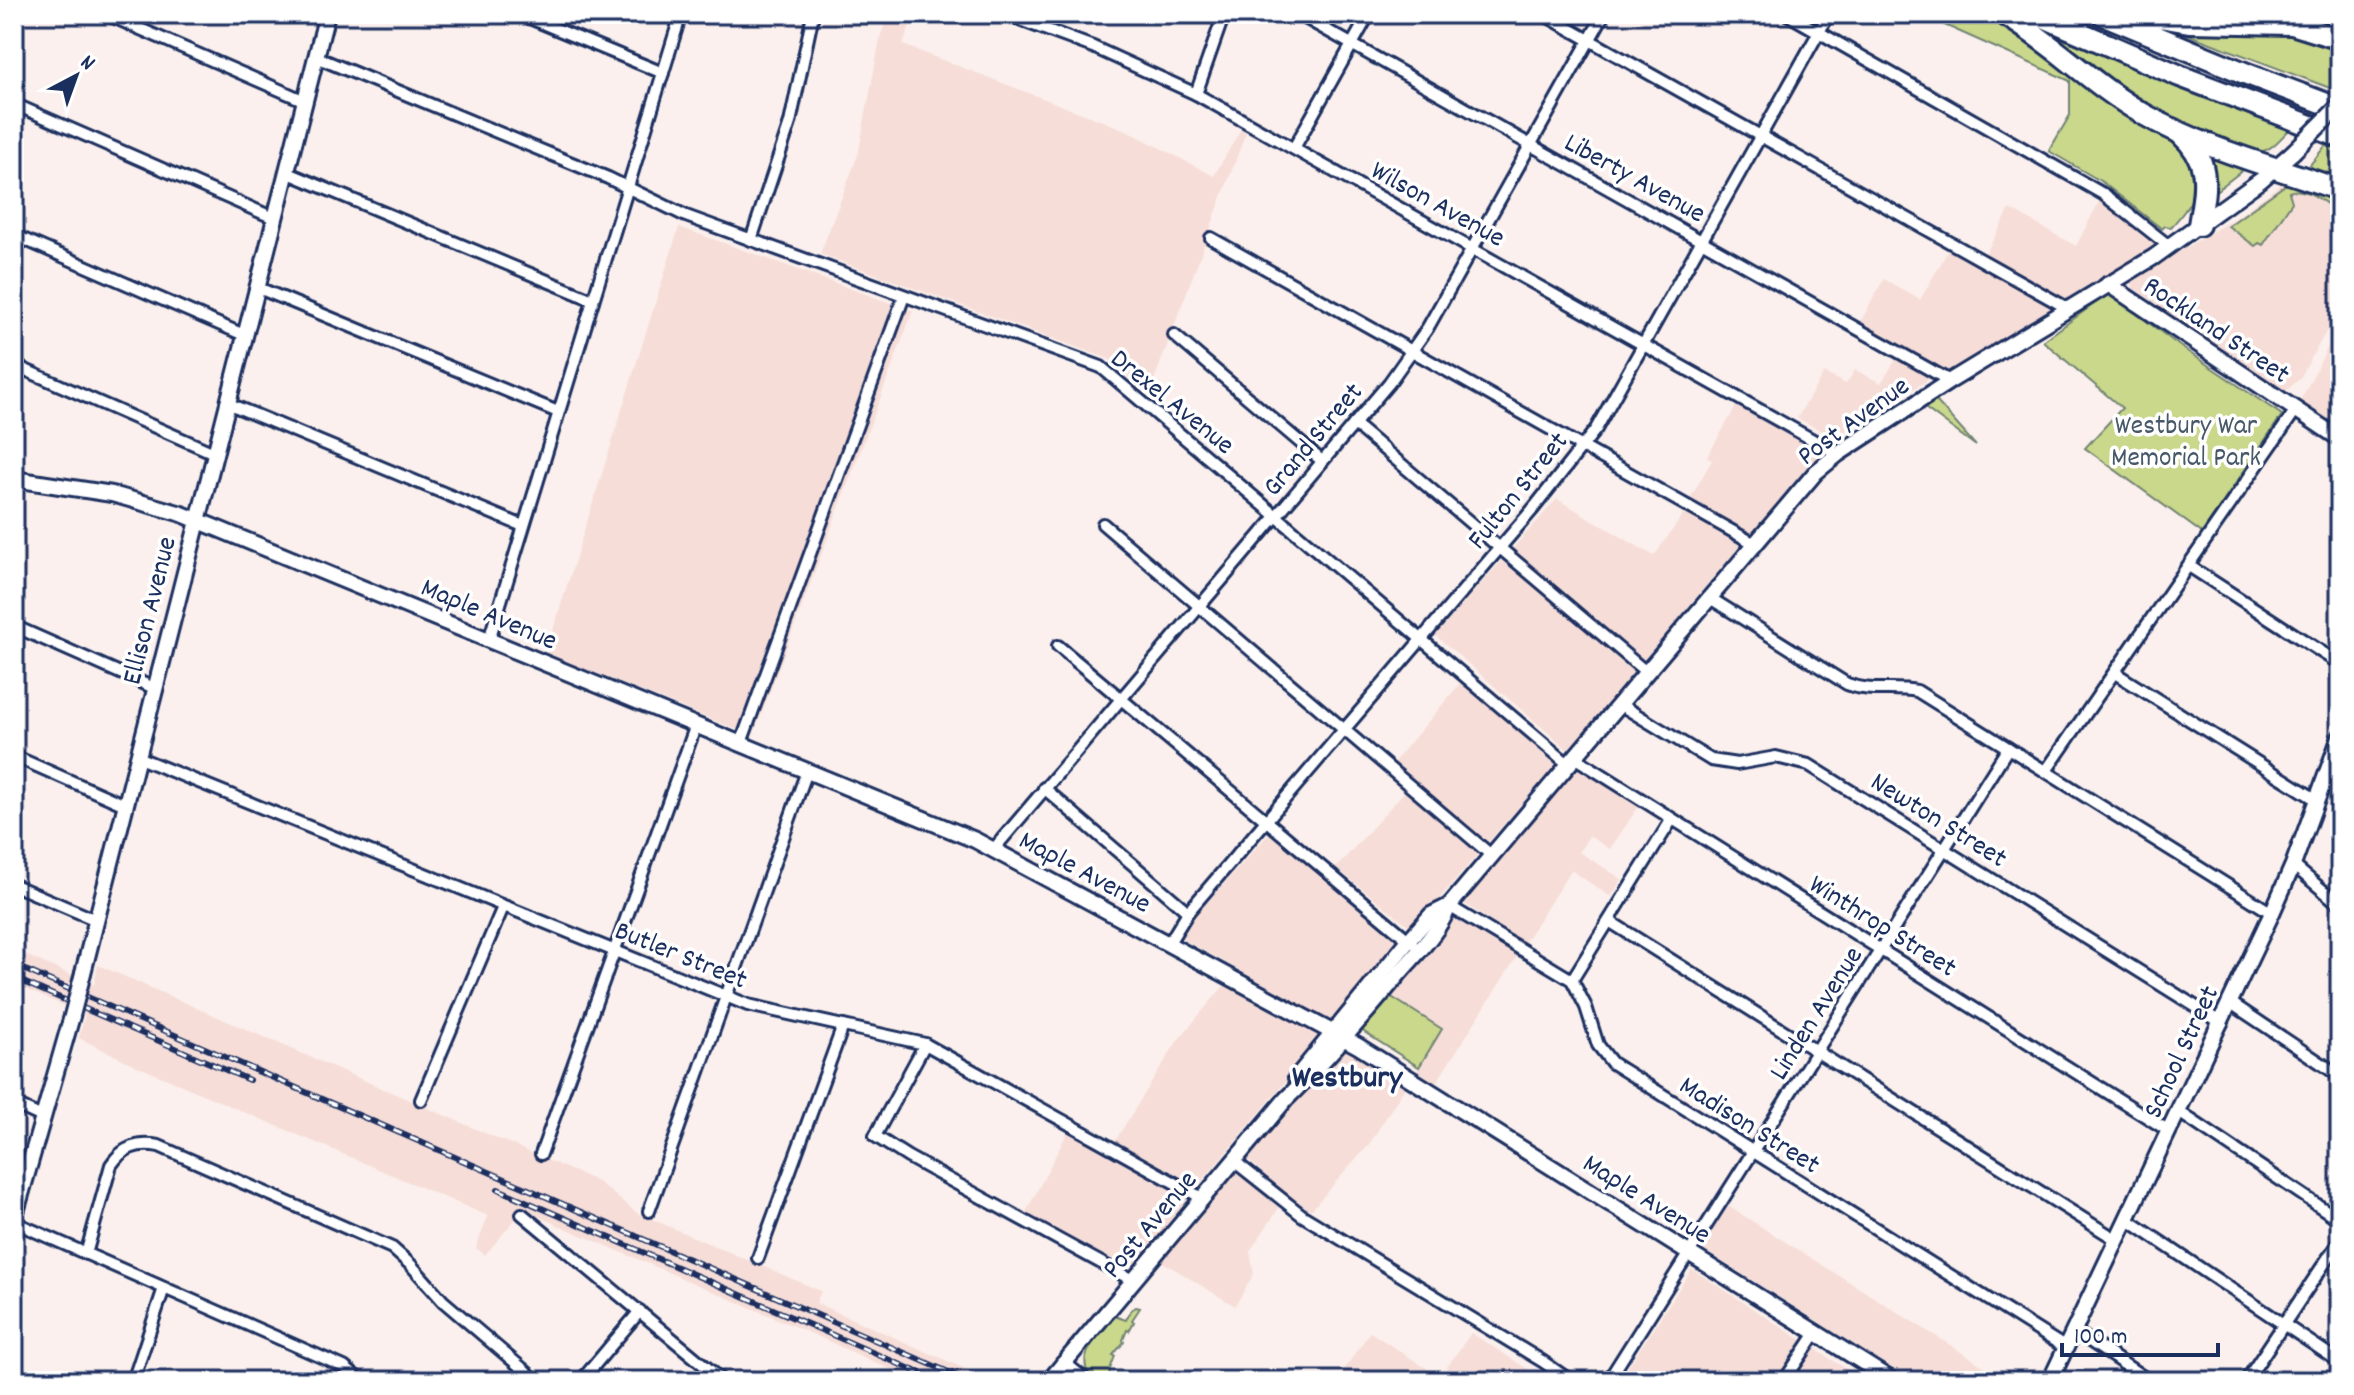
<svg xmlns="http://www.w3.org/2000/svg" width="2354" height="1395" font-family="Dekko,sans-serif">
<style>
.built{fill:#f6ddd8}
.green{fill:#cad88b;stroke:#728474;stroke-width:2}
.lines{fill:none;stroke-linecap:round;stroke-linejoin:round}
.minor-casing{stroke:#1b2f5e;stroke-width:16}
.tertiary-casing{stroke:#1b2f5e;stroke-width:20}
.secondary-casing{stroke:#1b2f5e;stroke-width:20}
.motorway-casing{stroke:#1b2f5e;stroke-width:26}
.minor{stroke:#fff;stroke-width:10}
.tertiary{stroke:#fff;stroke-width:14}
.secondary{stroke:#fff;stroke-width:14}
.motorway{stroke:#fff;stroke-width:20}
.rail-casing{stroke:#1b2f5e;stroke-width:6}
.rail{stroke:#fff;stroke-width:3;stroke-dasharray:9;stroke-linecap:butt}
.tertiary-bridge-casing{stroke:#1b2f5e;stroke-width:20;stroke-linecap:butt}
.secondary-bridge-casing{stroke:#1b2f5e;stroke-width:20;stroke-linecap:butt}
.tertiary-bridge{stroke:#fff;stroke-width:14}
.secondary-bridge{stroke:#fff;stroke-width:14}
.labels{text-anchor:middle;stroke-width:7;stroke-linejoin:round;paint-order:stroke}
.street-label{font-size:28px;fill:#1b2f5e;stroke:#fff}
.park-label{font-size:28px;fill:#475969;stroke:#fff}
.quarter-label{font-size:32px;font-weight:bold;fill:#1b2f5e;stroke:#fff}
</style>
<rect width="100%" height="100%" fill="#fbf0ed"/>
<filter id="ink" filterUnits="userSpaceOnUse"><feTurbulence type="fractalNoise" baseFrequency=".0125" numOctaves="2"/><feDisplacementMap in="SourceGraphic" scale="16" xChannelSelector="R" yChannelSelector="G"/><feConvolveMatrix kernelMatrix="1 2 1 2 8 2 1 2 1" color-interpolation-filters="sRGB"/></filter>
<g filter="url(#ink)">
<g class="built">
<polygon points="889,14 914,14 903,45 1126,130 1214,176 1241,129 1246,132 1149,394 1109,359 820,254 858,155 881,34"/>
<polygon points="2292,181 2340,210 2340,307 2300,378 2285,392 2133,288 2132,281 2241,214 2284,182"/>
<polygon points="2103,194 2169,246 1950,381 1857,328 1884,279 1920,300 1952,244 1982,260 2010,209 2076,246"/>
<polygon points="679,227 913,311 753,736 546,653"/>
<polygon points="2340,323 2340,439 2295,411"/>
<polygon points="1897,358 1931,378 1835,438 1797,418 1824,373 1846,384 1855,370 1881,383"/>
<polygon points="1738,403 1824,453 1753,535 1690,499 1712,460 1707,457"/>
<polygon points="1557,499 1654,556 1685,512 1742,543 1568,750 1435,635"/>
<polygon points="1464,679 1559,761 1413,929 1336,868 1414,781 1394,762"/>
<polygon points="1578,766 1639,806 1610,849 1589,836 1579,852 1622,879 1611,897 1571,870 1524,943 1462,902"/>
<polygon points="1273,829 1402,943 1335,1023 1177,936"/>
<polygon points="1454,918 1518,955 1436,1083 1417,1071 1442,1029 1390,996"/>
<polygon points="14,950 94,985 98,965 598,1182 637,1213 821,1291 816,1303 993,1381 916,1381 810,1333 523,1210 485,1255 476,1248 488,1216 139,1067 79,1038 85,1015 14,984"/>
<polygon points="1228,981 1324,1036 1198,1186 1115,1141 1178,1040"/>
<polygon points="1343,1044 1407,1084 1368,1146 1311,1210 1292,1199 1247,1159"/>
<polygon points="1070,1128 1190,1196 1129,1275 1024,1216"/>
<polygon points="1236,1170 1279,1208 1250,1251 1254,1274 1235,1306 1161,1261"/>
<polygon points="1728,1206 1985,1367 1976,1381 1912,1381 1701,1248"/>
<polygon points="1692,1269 1846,1369 1866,1381 1619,1381"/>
<polygon points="1370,1332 1440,1377 1471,1333 1547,1381 1336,1381"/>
</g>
<g class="green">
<path d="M1920 14H1995L2170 132 2197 158C2196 193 2196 200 2171 227L2165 226 2162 229 2102 182 2049 151 2070 115V81Z"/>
<polygon points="2246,26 2340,42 2340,77 2330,88 2171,28"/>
<path d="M2063 39 2289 130C2280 139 2272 150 2259 152L2156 114 2060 45Z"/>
<polygon points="2326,145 2340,150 2340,182 2312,169 2310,165"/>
<polygon points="2205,148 2248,166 2212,194"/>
<path d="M2294 182 2340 195V213C2325 204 2307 185 2289 192L2292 202 2263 245 2259 243 2255 246 2228 226 2285 185Z"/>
<polygon points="2109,293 2181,347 2282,415 2202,533 2085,448 2122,408 2043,341"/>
<polygon points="1930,394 1976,446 1917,402"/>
<polygon points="1390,996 1442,1029 1419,1067 1361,1030"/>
<path d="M1136 1307 1140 1308 1132 1320 1134 1322 1129 1331 1127 1330 1123 1340 1124 1342 1113 1355 1115 1356 1109 1372 1111 1381H1095C1070 1360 1100 1334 1114 1316L1126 1320 1132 1309Z"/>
</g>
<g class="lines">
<g class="minor-casing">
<g id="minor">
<polyline points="106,14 305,101"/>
<polyline points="520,14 663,73"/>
<polyline points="1004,14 1093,47 1196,94 1838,454"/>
<polyline points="1298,14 1950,381"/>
<polyline points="1543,14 2067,308"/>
<polyline points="1787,14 2103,194 2169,246"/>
<polyline points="316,57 608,178 686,216 1101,367 1568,764"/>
<polyline points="1196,94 1224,14"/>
<polyline points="14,104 274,218"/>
<polyline points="1294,148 1369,14"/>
<polyline points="286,172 593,300"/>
<polyline points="14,235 244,335"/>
<polyline points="1211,238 1755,544"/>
<polyline points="751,240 790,123 813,14"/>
<polyline points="256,287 558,412"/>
<polyline points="1174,335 1322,461"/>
<polyline points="14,365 214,453"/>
<polyline points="227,403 523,526"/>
<polyline points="1354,424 1646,672"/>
<polyline points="1103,524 1491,855"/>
<polyline points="2189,566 2340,664"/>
<path d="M1710 598 1847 684C1870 693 1893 686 1917 691L2272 913"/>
<polyline points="14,626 154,688"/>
<polyline points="489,640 681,14"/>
<polyline points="1058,646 1412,943"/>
<polyline points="2115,673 2317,800"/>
<polyline points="1619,704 1711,760 1737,764 1776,757 1809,765 2222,1023"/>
<polyline points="741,743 904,296"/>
<polyline points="14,756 125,805"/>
<polyline points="137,757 748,1005 925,1044 1202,1198"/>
<polyline points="1574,757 2169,1131"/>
<polyline points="2046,771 2295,411"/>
<polyline points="1044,788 1188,912"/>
<polyline points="993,850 1389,383 1427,329 1604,14"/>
<polyline points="2293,865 2340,905"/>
<polyline points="14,885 96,920"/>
<polyline points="1449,906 1572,980 1586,1007 1598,1045 1612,1063 2066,1348"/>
<polyline points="1609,921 2117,1240"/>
<polyline points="1169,943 1188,912 1533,509 1596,429 1829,14"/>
<polyline points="1572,980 1672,819"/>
<polyline points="2231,1003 2340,1076"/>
<polyline points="925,1044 875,1136 908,1157 1134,1281"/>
<polyline points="421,1100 503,907"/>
<polyline points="14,1104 42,1117"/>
<polyline points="2179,1112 2340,1220"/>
<polyline points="541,1154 696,725"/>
<polyline points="1234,1161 1303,1216 1542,1361 1571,1381"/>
<polyline points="649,1211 807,771"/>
<polyline points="522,1214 723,1381"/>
<polyline points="2128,1220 2340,1362"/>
<polyline points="14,1222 344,1367 361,1381"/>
<path d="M86 1254 111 1165C123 1147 138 1142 159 1146L392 1248 411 1265 443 1301 537 1381"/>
<polyline points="758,1258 843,1026"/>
<polyline points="2075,1331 2149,1381"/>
<polyline points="133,1381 164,1288"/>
<polyline points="581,1381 640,1311"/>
<polyline points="1608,1381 2008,748"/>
<polyline points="1784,1381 1816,1333"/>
<polyline points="2246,1381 2340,1240"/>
</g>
</g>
<g class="tertiary-casing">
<g id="tertiary">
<polyline points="2108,284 2340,439"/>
<polyline points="83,973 327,14"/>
<polyline points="14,1219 72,1016"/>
<polyline points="2050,1381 2272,913 2293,865 2340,737"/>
</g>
</g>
<g class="secondary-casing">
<g id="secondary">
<polyline points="14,479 112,494 182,514 975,840 1358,1046 1893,1381"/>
<polyline points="1296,1078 1409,940 1431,915 1449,906"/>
<polyline points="1063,1364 1084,1381"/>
<path d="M1049 1381 1286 1099C1326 1060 1362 1018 1398 975 1417 953 1438 933 1449 906L1816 472 1838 454 1950 381 2154 257 2261 180 2293 152"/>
</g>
</g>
<g class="motorway-casing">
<g id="motorway">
<path d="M2004 14C2054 44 2094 86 2145 115 2205 149 2275 167 2340 190"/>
<polyline points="2037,14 2180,76 2340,137"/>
<polyline points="2102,14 2247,74 2340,109"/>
<polyline points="2142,14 2189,22 2292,24 2340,39"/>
<path d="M2181 134C2212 162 2205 188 2199 225"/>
</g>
</g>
<use href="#minor" class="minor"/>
<use href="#tertiary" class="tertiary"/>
<use href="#secondary" class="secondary"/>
<use href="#motorway" class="motorway"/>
<g class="rail-casing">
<g id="rail">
<polyline points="14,965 969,1381"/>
<polyline points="14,978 249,1080"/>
<polyline points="498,1189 938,1381"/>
</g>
</g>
<use href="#rail" class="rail"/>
<g class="tertiary-bridge-casing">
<polyline id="tertiary-bridge" points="72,1016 83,973"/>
</g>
<g class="secondary-bridge-casing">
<polyline id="secondary-bridge" points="2293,152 2340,105"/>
</g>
<use href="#tertiary-bridge" class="tertiary-bridge"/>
<use href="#secondary-bridge" class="secondary-bridge"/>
</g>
</g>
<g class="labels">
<g class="street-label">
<text transform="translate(1636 176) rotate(29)" y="10">Liberty Avenue</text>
<text transform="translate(1439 202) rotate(29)" y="10">Wilson Avenue</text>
<text transform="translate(2218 328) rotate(34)" y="10">Rockland Street</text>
<text transform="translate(1174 400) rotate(39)" y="10">Drexel Avenue</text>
<text transform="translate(1852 419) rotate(-36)" y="10">Post Avenue</text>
<text transform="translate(1311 438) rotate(-50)" y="10">Grand Street</text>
<text transform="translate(1516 489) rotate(-51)" y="10">Fulton Street</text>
<text transform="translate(147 610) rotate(-76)" y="10">Ellison Avenue</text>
<text transform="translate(490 612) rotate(23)" y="10">Maple Avenue</text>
<text transform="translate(1940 818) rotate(32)" y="10">Newton Street</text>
<text transform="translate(1086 870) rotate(28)" y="10">Maple Avenue</text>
<text transform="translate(1884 924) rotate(32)" y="10">Winthrop Street</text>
<text transform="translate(682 953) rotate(22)" y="10">Butler Street</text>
<text transform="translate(1814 1012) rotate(-58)" y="10">Linden Avenue</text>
<text transform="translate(2179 1051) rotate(-65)" y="10">School Street</text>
<text transform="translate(1751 1123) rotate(32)" y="10">Madison Street</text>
<text transform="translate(1648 1197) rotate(32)" y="10">Maple Avenue</text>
<text transform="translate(1148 1223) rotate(-50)" y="10">Post Avenue</text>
</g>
<g class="park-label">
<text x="2186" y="433">Westbury War<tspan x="2186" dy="32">Memorial Park</tspan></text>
</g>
<g class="quarter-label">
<text x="1347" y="1086">Westbury</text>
</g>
</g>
<rect width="2354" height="1395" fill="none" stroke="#fff" stroke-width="48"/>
<rect x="24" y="24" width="2306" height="1347" fill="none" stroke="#1b2f5e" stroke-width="3" filter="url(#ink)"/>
<g transform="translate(76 76) rotate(41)" stroke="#ffffff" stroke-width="6" paint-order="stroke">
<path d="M0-6L14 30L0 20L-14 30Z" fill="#1b2f5e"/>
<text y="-12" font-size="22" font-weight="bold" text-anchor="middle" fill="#1b2f5e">N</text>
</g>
<path d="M2062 1343v12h156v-12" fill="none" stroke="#1b2f5e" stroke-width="4"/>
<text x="2074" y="1343" font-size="24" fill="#1b2f5e" stroke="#ffffff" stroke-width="6" paint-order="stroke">100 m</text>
</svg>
